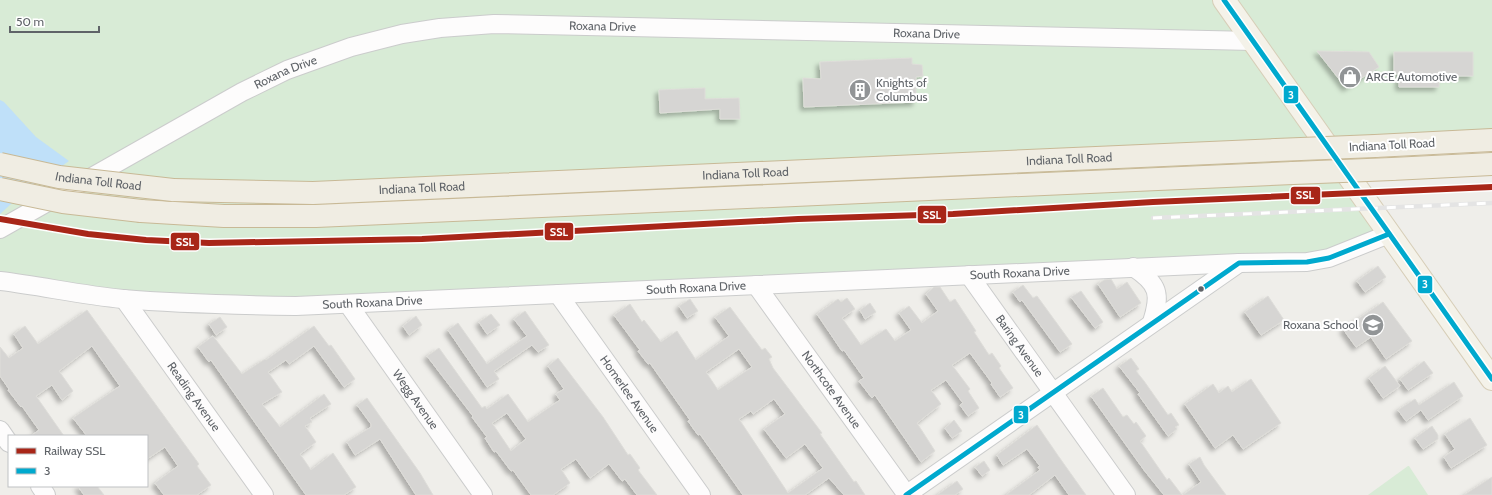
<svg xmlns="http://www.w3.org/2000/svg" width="1492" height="495" font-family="Cabin,sans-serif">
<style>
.green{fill:#d8ebd6}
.water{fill:#bfe0f9}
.building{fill:#d6d5d3;stroke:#deddd9;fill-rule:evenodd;filter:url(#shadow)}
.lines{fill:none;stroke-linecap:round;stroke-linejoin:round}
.minor-casing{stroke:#cbcccc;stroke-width:20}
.major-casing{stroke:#d7ceb8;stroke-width:24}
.highway-casing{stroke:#c8b996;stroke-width:24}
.minor{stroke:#fdfcfc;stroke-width:18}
.major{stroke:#f4f2e9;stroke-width:22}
.highway{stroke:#f0ede3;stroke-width:22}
.rail-casing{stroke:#e4e4e4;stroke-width:4.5}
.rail{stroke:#fff;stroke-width:3;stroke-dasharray:9;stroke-linecap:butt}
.highway-bridge-casing{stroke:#c8b996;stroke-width:24;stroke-linecap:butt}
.highway-bridge{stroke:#f0ede3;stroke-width:22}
.bus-1-casing{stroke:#fff;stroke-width:8}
.bus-1{stroke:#00a9ce;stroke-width:5}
.rail-1-casing{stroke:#fff;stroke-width:9}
.rail-1{stroke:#a82618;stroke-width:6}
.bus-dot{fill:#5f6368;stroke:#fff;stroke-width:1.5}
.labels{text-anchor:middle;stroke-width:4;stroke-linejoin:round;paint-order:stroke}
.street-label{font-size:12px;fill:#5f6368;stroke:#fff}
.poi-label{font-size:12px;fill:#5f6368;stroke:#fff;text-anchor:start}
.line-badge{stroke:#fff;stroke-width:1.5}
.badge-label{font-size:11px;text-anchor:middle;font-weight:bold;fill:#fff}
</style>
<defs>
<filter id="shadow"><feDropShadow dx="-3.5" dy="3.5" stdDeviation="2" flood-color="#0004"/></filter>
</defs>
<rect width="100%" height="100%" fill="#efeeea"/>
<g class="green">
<polygon points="0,0 1492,0 1492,135 1321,136 1389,234 1329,258 296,306 0,281"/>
<polygon points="1409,466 1428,495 1368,495 1408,466"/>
</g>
<polygon class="water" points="0,100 4,102 36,137 69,161 22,194 0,214"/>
<g class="building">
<polygon points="1317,51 1369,52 1379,67 1346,88"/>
<polygon points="1394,52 1473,52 1473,76 1439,76 1439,87 1399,87 1399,74 1394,74"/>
<polygon points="912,58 912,64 922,65 923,76 916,77 916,102 804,107 803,78 821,79 820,62"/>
<polygon points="705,88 705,99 739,98 740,119 720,119 720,109 660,113 659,90"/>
<polygon points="1378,266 1386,277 1365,292 1357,281"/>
<polygon points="1111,279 1117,289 1127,282 1141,303 1120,317 1098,284 1104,280"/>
<polygon points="1023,285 1033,298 1037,296 1072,344 1060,352 1022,300 1020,302 1013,292"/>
<polygon points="934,287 940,287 950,302 955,299 976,331 974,332 989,355 992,353 1001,366 999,368 1013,388 1000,397 991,384 992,383 970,353 952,365 970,389 968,391 979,408 968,416 960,405 963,403 946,380 931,390 941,404 917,423 935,451 921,462 875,395 872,398 859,381 864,378 844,350 842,351 817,314 838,299 841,302 847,298 855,309 842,318 861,345 886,329 895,341 911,330 899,313 909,306 922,323 938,311 926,294"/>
<polygon points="1081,291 1103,322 1095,328 1071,297"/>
<polygon points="1268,296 1284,320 1261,335 1245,312"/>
<polygon points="690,299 698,311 687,318 679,306"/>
<polygon points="1383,302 1412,341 1386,359 1371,337 1356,347 1343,329"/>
<polygon points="870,303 876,312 865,319 860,310"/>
<path d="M630 304 642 322 644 320 661 342 677 331 696 360 729 336 715 317 730 307 762 350 765 348 772 357 769 359 773 368 822 433 820 434 854 482 856 481 865 495H844L829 478 805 495H743L700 434 698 435 688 421 690 420 650 363 648 364 638 351 640 350 614 315ZM739 349 752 367 718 390 706 372ZM774 399 785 414 764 429 786 458 805 444 823 468 788 493 739 419 751 411 753 414Z"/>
<polygon points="87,310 199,464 197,466 211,485 197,495 164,495 155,483 178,466 165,447 147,459 147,436 87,436 73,418 120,386 92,346 59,371 73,391 62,400 52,385 36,396 64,436 31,436 39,430 22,406 21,407 8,390 9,389 0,376 0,347 9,358 23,348 14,334 25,326 38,344"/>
<polygon points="525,311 549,345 538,352 532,345 494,371 499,379 487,387 448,330 458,323 487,364 527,336 514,319"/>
<polygon points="491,314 500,325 487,334 479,322"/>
<polygon points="416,316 422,325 409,335 403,326"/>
<polygon points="220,317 227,327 216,335 209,324"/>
<polygon points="314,326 329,346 331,345 355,379 344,387 314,346 289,364 286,360 268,372 282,392 262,404 280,427 324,394 331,404 310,418 312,422 305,426 316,442 300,454 311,470 333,453 356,487 344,495 306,495 211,360 209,362 198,347 213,336 242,374 265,359 266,360"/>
<path d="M439 348 482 408 485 406 487 409 508 394 528 422 560 400 556 394 564 389 548 366 558 358 603 417 628 455 630 454 640 468 638 470 657 495H637L625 479 622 481 609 464 590 478 576 459 561 469 570 483 553 495H531L513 470 511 471 496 451 494 452 485 438 487 437 472 417 473 416 427 356ZM507 413 526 439 511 451 492 423Z"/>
<polygon points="1131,358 1139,369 1136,371 1144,381 1168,415 1171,413 1179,425 1175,427 1177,429 1168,436 1138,394 1140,393 1119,366"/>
<polygon points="1424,361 1433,373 1408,390 1400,379"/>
<polygon points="1385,366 1400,386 1383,398 1369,378"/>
<polygon points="1251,379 1281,423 1243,449 1233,435 1215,448 1185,404 1213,384 1219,393 1228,386 1232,392"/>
<polygon points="1454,382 1463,396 1428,420 1421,410 1406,421 1398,410 1415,399 1419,405"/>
<polygon points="1103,388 1123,417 1127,415 1134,424 1136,422 1146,436 1140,441 1167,480 1169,478 1182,495 1164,495 1144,470 1091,396"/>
<polygon points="367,398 420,473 433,495 416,495 380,439 355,455 347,442 371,427 371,424 357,405"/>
<polygon points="1470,418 1487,445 1451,468 1444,457 1455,449 1445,434"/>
<polygon points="954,420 962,431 952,438 945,428"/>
<polygon points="1037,425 1059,457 1086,495 1069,495 1055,475 1029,495 1006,495 1040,470 1038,467 1040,466 1027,449 1003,465 997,455"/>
<polygon points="1432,426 1438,435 1438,439 1423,449 1415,438"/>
<polygon points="1200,457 1204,465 1226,495 1183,495 1201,482 1189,464"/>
<polygon points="984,461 990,470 982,476 975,467"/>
<polygon points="1492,477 1492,495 1464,495"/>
<polygon points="957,481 963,489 955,495 937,495"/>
<polygon points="78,486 97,486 104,495 84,495"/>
</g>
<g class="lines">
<g class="minor-casing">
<g id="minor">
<path id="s1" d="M0 229 242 92 287 70 351 47 402 34 440 28 494 24 1253 41"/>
<path d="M1133 267C1159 284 1161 294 1152 322"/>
<path id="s2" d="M969 275 1126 495"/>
<path id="s3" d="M0 281C41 286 82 295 123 299 181 304 238 305 296 306L1239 263 1307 262 1329 258 1389 234"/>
<path id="s4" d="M756 285 907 495"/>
<path id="s5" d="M558 294 701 495"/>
<path id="s6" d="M124 299 264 495"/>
<path id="s7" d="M348 304 483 495"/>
<polyline points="0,430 9,443"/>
<polyline points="40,486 46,495"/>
<polyline points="906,495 1239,263"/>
</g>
</g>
<g class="major-casing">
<polyline id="major" points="1224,0 1492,379"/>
</g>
<g class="highway-casing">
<g id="highway">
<polyline points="1375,146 1492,140"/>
<polyline points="1392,169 1492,164"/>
<path id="s8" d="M173 190 313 193 1276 150"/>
<polyline points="141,211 224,216 316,216 1293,173"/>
</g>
</g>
<use href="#minor" class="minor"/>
<use href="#major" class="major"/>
<use href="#highway" class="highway"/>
<g class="rail-casing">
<g id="rail">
<polyline points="1153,202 1492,186"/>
<polyline points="1153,218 1492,203"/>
</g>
</g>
<use href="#rail" class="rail"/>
<g class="highway-bridge-casing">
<g id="highway-bridge">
<polyline points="1276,150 1375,146"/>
<path id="s9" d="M0 164 59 177 173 190"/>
<polyline points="1293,173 1392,169"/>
<polyline points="0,189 63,202 141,211"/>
</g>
</g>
<use href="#highway-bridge" class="highway-bridge"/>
<g class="bus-1-casing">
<g id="bus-1">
<polyline points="1224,0 1492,379"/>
<polyline points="906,495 1239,263 1307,262 1329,258 1389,234"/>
</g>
</g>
<use href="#bus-1" class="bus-1"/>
<g class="rail-1-casing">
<polyline id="rail-1" points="0,219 88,234 146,240 209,243 422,239 798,219 953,214 1153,202 1492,187"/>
</g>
<use href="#rail-1" class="rail-1"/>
</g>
<defs>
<g id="shop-disc" transform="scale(1.15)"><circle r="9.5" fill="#919496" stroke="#fff"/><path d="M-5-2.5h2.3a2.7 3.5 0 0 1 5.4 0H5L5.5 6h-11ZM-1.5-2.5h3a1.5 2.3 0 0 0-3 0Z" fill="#fff"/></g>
<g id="building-disc" transform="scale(1.15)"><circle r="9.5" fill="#919496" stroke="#fff"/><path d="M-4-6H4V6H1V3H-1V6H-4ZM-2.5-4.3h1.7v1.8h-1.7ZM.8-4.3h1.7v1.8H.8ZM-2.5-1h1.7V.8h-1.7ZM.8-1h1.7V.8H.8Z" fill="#fff"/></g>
<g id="school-disc" transform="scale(1.15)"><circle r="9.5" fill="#919496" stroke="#fff"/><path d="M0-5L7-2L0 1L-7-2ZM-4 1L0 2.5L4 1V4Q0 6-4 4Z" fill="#fff"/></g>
</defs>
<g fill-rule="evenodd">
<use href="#shop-disc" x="1350" y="77"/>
<use href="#building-disc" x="860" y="90"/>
<use href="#school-disc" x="1373" y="325"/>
</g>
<circle class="bus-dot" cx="1201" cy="289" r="3.5"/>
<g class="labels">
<g class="street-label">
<text dy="4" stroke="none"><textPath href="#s1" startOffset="650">Roxana Drive</textPath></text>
<text dy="4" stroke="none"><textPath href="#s1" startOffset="974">Roxana Drive</textPath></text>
<text dy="4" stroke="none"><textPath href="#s1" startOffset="326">Roxana Drive</textPath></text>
<text transform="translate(1392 145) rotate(-3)" y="4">Indiana Toll Road</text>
<text dy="4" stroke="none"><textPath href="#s8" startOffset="897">Indiana Toll Road</textPath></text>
<text dy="4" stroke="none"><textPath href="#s8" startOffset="573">Indiana Toll Road</textPath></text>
<text dy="4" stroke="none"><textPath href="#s9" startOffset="100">Indiana Toll Road</textPath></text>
<text dy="4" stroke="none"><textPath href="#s8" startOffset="249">Indiana Toll Road</textPath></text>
<text dy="4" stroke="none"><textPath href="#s3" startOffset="1022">South Roxana Drive</textPath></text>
<text dy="4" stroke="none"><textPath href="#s3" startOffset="698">South Roxana Drive</textPath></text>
<text dy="4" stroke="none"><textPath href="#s3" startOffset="374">South Roxana Drive</textPath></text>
<text dy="4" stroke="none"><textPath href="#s2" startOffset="87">Baring Avenue</textPath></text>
<text dy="4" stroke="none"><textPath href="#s4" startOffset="129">Northcote Avenue</textPath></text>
<text dy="4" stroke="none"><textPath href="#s5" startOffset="123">Homerlee Avenue</textPath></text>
<text dy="4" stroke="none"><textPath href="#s6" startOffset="120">Reading Avenue</textPath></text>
<text dy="4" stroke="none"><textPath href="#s7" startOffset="117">Wegg Avenue</textPath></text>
</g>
<g class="poi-label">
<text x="1366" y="81">ARCE Automotive</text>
<text x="876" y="87">Knights of<tspan x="876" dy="14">Columbus</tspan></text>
<text x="1358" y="329" text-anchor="end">Roxana School</text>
</g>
</g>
<g class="line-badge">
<rect x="1283" y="85" width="16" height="19" rx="4" fill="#00a9ce"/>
<rect x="1290" y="186" width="31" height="19" rx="4" fill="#a82618"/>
<rect x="917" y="205" width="30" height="19" rx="4" fill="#a82618"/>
<rect x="544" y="222" width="30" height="19" rx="4" fill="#a82618"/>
<rect x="170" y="232" width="30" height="19" rx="4" fill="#a82618"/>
<rect x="1417" y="275" width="16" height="19" rx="4" fill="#00a9ce"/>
<rect x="1013" y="405" width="16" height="19" rx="4" fill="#00a9ce"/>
</g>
<g class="badge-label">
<text x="1291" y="99">3</text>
<text x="1305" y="199">SSL</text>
<text x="932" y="219">SSL</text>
<text x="559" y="236">SSL</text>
<text x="185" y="246">SSL</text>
<text x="1425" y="288">3</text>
<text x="1021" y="419">3</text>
</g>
<rect x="8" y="435" width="140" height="52" fill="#ffffff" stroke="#bfc1c3"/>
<rect x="16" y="448" width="20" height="6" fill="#a82618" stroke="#bfc1c3"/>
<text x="44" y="455" font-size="12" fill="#5f6368">Railway SSL</text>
<rect x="16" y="468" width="20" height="6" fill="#00a9ce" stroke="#bfc1c3"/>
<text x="44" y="475" font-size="12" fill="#5f6368">3</text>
<path d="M10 26v6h89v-6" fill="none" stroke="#5f6368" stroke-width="2"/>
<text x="16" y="26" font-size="12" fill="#5f6368" stroke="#ffffff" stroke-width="3" paint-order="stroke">50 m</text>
</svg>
